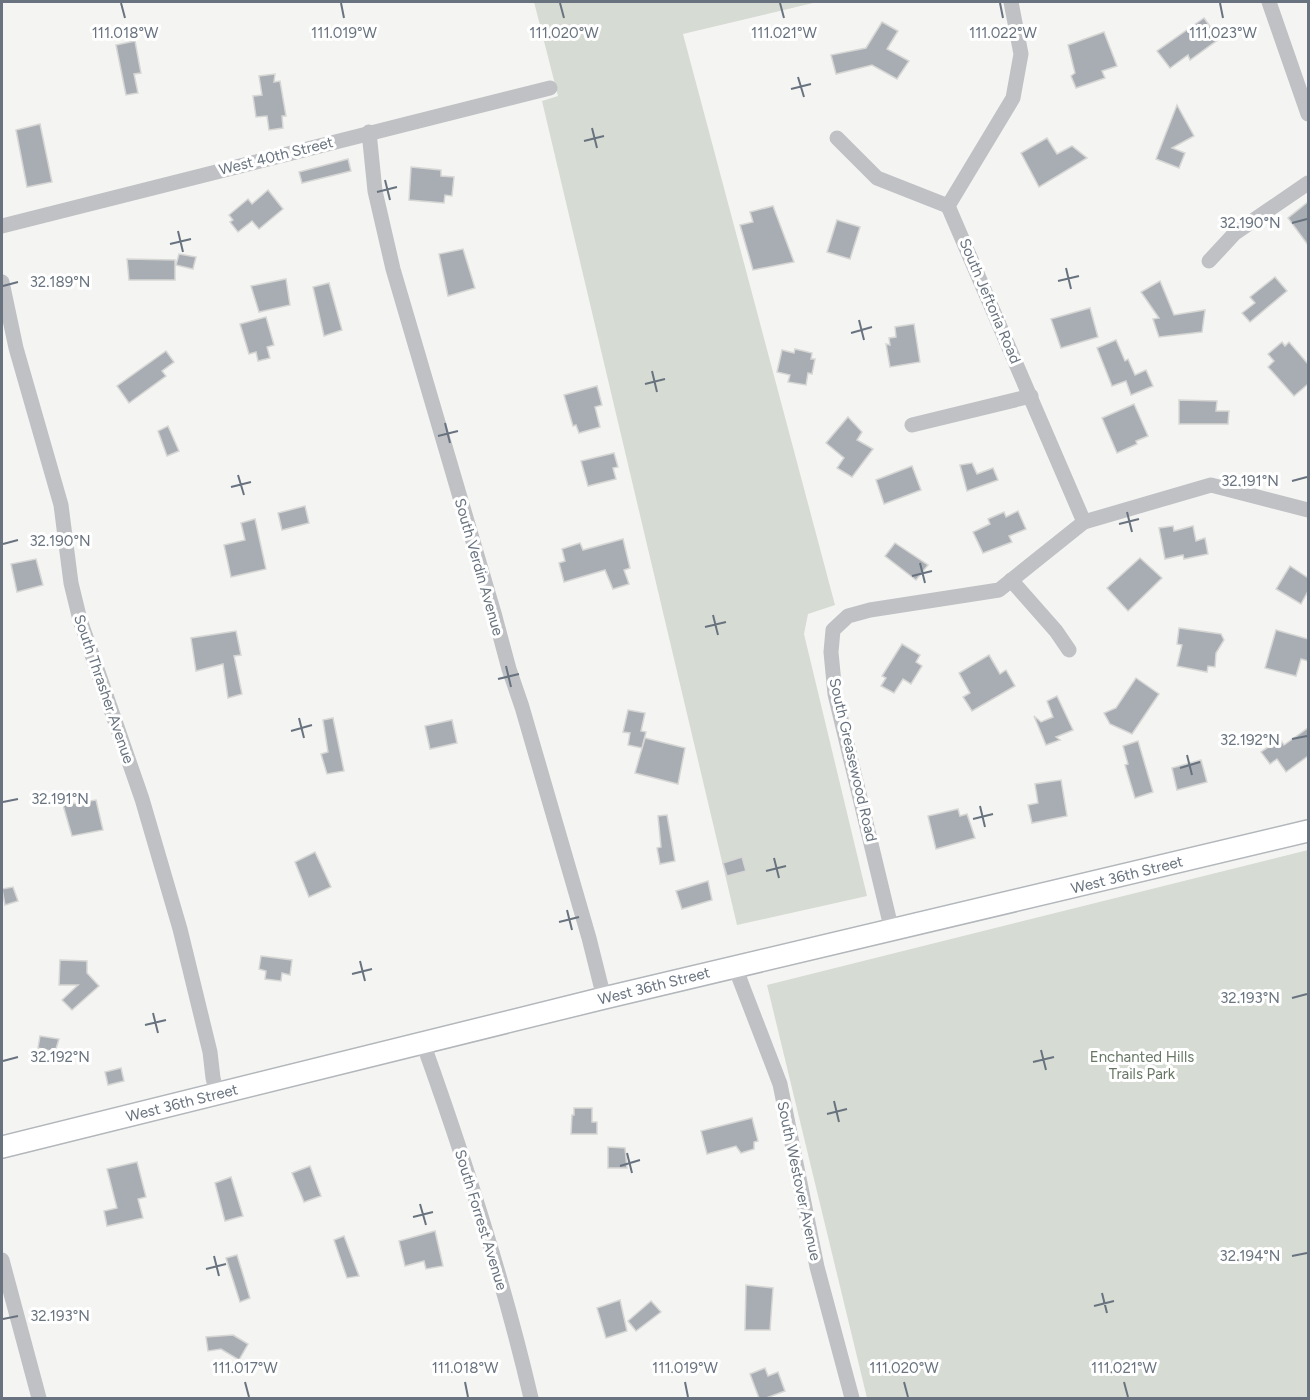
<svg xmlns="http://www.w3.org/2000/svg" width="1310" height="1400" font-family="Figtree,sans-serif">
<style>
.green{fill:#d6dbd3}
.building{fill:#a8adb3;stroke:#d6d6d4;stroke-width:1.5}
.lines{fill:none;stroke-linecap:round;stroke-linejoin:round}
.secondary-casing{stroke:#b3b7bb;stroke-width:24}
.street{stroke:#bfc1c5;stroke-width:15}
.secondary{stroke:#fff;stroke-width:21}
.ticks{fill:none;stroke:#68737f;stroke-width:2}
.labels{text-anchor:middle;stroke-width:6;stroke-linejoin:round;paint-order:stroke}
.street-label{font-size:15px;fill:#68737f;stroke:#fff}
.park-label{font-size:15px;fill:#687765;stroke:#fff}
.ticks-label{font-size:15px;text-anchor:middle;fill:#68737f;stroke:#fff;stroke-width:6;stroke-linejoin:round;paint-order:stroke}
</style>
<rect width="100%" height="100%" fill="#f4f5f2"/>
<g class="green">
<polygon points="534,2 817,2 683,34 835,605 808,614 804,634 867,896 737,925 542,101 558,96"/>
<polygon points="1308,850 1308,1398 867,1398 767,985"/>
</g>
<g class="building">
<polygon points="1204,18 1219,39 1190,60 1188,55 1170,68 1157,51"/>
<polygon points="882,22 898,31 887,49 909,61 897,79 872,65 836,74 831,55 866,48"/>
<polygon points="1104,32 1117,66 1102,71 1105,78 1076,88 1071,76 1075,73 1068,45"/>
<polygon points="135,41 141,73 134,74 138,93 126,95 116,45"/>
<polygon points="275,74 274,82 280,81 286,116 282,116 283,128 269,130 267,116 256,117 253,96 262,95 259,76"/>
<polygon points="1177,105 1194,136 1172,148 1185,153 1179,168 1156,159"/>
<polygon points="40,124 52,182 27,187 16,130"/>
<polygon points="1047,138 1057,154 1072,146 1087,158 1039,187 1021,153"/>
<polygon points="348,159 351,171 302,183 299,172"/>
<polygon points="411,167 441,170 441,176 454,177 452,196 445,195 444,203 409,200"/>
<polygon points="268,190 283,209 259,229 252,221 238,232 230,222 233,220 229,215 248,199 252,204"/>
<polygon points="1308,202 1308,245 1288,218"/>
<polygon points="773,206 794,262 753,270 740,225 753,222 750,212"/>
<polygon points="837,220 860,227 850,259 827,252"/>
<polygon points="463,249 475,288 448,296 439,254"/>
<polygon points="179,254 196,257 193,269 176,265"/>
<polygon points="127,259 175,260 175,280 129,280"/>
<polygon points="1275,277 1287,291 1250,322 1242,313 1255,303 1250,297"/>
<polygon points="286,279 290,305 259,312 251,286"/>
<polygon points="1160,281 1174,315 1205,310 1202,332 1159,337 1153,319 1159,318 1141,292"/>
<polygon points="329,283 342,330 324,336 313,287"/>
<polygon points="1090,308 1098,337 1061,348 1051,319"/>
<polygon points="266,317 274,345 267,347 270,358 258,361 256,352 249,354 240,324"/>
<polygon points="914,324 920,362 890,367 886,344 890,345 889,338 896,337 895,327"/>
<polygon points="1116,340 1125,361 1128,359 1135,375 1146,370 1153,386 1131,395 1126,381 1112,386 1097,348"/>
<polygon points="1282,342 1285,346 1289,342 1308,364 1308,384 1294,396 1268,367 1274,361 1268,354"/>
<polygon points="795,349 812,353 811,359 815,359 812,374 808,373 806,385 788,382 790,375 777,372 782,350 794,353"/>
<polygon points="166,351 174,362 162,371 166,376 129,403 117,386"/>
<polygon points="597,386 602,405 595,407 600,427 579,433 576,425 573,426 564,395"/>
<polygon points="1179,400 1217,401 1216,411 1229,411 1228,424 1179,424"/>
<polygon points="1134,404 1148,436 1136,441 1137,444 1117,453 1102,418"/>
<polygon points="848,417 862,432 857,440 873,449 852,477 837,468 844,458 826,443"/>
<polygon points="168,426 179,451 167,456 158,431"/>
<polygon points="614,453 618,467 613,468 616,479 588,486 581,461"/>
<polygon points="972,463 977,474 993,468 998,480 967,491 960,465"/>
<polygon points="912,466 921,490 884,504 876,480"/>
<polygon points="305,506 309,523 282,530 278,513"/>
<polygon points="1018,511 1026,529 1009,536 1012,542 983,553 973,532 990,524 988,519 1004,512 1006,517"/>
<polygon points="255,519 266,569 231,577 224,545 245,540 241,523"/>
<polygon points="1173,526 1174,531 1193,526 1196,541 1205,538 1208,554 1184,559 1183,555 1165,559 1159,528"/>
<polygon points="623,539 630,568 624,570 629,584 613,589 605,570 564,582 559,563 565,561 562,549 580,543 583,550"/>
<polygon points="895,543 928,565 916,580 885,556"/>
<polygon points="1140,558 1162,578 1128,611 1107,588"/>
<polygon points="36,559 43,585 17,592 11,564"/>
<polygon points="1290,566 1308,578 1308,591 1301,604 1276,589"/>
<polygon points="1179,628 1221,634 1224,640 1216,653 1215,667 1208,666 1207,672 1177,666 1182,645 1177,644"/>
<polygon points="1276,630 1308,639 1308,661 1301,659 1296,676 1265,668"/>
<polygon points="236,631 241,655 234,656 242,694 228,698 223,664 196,671 191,638"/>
<polygon points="902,644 920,655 916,662 922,666 911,684 903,679 894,693 881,686 886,678 882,676"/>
<polygon points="989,655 1000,674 1006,670 1015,686 972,711 963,697 970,693 959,673"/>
<polygon points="1136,678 1159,694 1132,734 1110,724 1104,713 1116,708"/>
<polygon points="1057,696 1073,730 1056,737 1060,740 1046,745 1034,716 1041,722 1053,717 1047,701"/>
<polygon points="628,710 645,713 641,731 646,732 642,748 628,745 630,733 623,732"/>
<polygon points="333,718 344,771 327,774 321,754 328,752 323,720"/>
<polygon points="452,720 457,743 430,749 425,726"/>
<polygon points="1308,728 1308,756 1286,772 1277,759 1270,764 1261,752 1280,739 1284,745"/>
<polygon points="645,738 685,748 678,784 635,773"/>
<polygon points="1138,741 1153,792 1135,798 1125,765 1128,764 1123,746"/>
<polygon points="1201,760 1207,782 1177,790 1172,768"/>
<polygon points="1061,780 1067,816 1032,823 1028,805 1038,803 1035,784"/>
<polygon points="96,800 103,830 72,836 63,805"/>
<polygon points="958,809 960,816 967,814 975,838 936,849 928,816"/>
<polygon points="667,815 675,861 660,864 657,848 661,847 658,816"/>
<polygon points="315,852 331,887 309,897 295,862"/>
<polygon points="742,857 746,871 727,876 723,863"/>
<polygon points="708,881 712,900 682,909 676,891"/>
<polygon points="13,887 18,901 5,905 2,889"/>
<polygon points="261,956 292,960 290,975 282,973 281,981 265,979 266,971 259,969"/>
<polygon points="60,960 87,961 87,973 99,986 72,1010 62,1000 78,985 59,985"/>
<polygon points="40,1036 59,1039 55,1052 38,1048"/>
<polygon points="121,1068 124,1081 108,1085 105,1072"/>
<polygon points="574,1108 592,1108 592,1122 597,1122 597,1134 571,1134 572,1115 574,1115"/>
<polygon points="752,1118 758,1141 754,1142 754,1149 741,1153 736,1146 707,1154 701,1131"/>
<polygon points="608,1147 625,1148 627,1168 608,1168"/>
<polygon points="137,1162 146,1197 138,1199 143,1218 107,1226 104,1211 117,1208 107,1169"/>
<polygon points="310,1166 321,1196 304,1202 292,1173"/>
<polygon points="231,1177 243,1216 225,1221 215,1183"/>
<polygon points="435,1231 443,1266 426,1269 424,1261 405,1266 399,1241"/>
<polygon points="344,1236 359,1276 347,1278 334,1240"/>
<polygon points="237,1255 250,1298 240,1302 226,1258"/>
<polygon points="746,1285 773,1288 770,1330 745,1330"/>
<polygon points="620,1300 627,1331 606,1338 597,1308"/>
<polygon points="651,1301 661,1312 636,1331 628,1321"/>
<polygon points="233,1335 248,1344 239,1360 221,1349 208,1351 206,1337"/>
<polygon points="765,1368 768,1376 778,1372 785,1391 766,1398 759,1398 750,1374"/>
</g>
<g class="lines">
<g class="secondary-casing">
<polyline id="secondary" points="2,1147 604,998 1308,831"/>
</g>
<g class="street">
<polyline points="1011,2 1021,54 1013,98 948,206 1084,522"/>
<polyline points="1269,2 1308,114"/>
<polyline points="369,132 375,191 393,269 494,613 509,669 522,707 589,938 604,998"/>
<polyline points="837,138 877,178 948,206"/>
<polyline points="2,226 550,88"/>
<polyline points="1209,261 1235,233 1308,183"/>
<polyline points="2,282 16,348 61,505 71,583 80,620 142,799 180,929 210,1052 213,1078 217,1094"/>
<polyline points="912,425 1031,396"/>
<polyline points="1011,580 1056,631 1069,650"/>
<polyline points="892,931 835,694 831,652 833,630 848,616 870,610 999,590 1084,522 1211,485 1308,510"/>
<polyline points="735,967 780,1084 817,1267 852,1398"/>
<path d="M423 1043C465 1160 503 1278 531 1398"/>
<polyline points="2,1260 39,1398"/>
</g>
<use href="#secondary" class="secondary"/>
</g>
<path class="ticks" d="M121 3 125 18M341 3 344 18M560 3 564 18M780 3 784 18M1000 3 1003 18M1220 3 1223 18M798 77 804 97M791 89 811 84M592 128 597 148M584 141 604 136M385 180 390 200M377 192 397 187M1292 223 1307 219M178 231 183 252M170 244 191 239M1066 268 1071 289M1058 281 1079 276M3 286 18 282M859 320 864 340M851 333 872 327M652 371 657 392M645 384 665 379M445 423 450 443M438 436 458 431M238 475 244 495M1292 481 1307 477M231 487 251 482M1127 512 1132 532M1119 524 1139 519M3 544 18 540M920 563 925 583M912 576 932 571M713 615 718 635M705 627 726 622M506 666 511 687M498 679 519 674M299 718 304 738M291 731 312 725M1292 739 1307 736M1187 755 1192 775M1180 768 1200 762M3 802 18 799M980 806 985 827M973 819 993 814M774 858 779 878M766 871 786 866M567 910 572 930M559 922 579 917M360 961 365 981M352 974 372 969M1292 998 1307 994M153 1013 158 1033M145 1025 166 1020M1041 1050 1046 1070M3 1061 18 1057M1033 1062 1054 1057M834 1101 839 1122M827 1114 847 1109M627 1153 632 1173M620 1166 640 1160M420 1204 426 1225M413 1217 433 1212M214 1256 219 1276M1292 1256 1307 1253M206 1269 226 1264M1102 1293 1107 1313M1094 1306 1114 1301M3 1319 18 1316M245 1382 249 1397M465 1382 468 1397M685 1382 688 1397M904 1382 908 1397M1124 1382 1128 1397"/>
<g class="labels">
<g class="street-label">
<text transform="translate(276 156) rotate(-14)" y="5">West 40th Street</text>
<text transform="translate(990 301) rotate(67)" y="5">South Jeftoria Road</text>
<text transform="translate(479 567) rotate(74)" y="5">South Verdin Avenue</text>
<text transform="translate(104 689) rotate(71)" y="5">South Thrasher Avenue</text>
<text transform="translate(853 760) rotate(77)" y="5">South Greasewood Road</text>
<text transform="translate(1127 875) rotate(-14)" y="5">West 36th Street</text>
<text transform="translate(654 986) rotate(-14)" y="5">West 36th Street</text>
<text transform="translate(182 1103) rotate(-14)" y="5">West 36th Street</text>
<text transform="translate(799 1181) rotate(78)" y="5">South Westover Avenue</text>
<text transform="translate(481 1220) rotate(73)" y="5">South Forrest Avenue</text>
</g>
<g class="park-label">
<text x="1142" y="1062">Enchanted Hills<tspan x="1142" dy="17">Trails Park</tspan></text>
</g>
</g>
<g class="ticks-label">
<text x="125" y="38">111.018°W</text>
<text x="344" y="38">111.019°W</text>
<text x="564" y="38">111.020°W</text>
<text x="784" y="38">111.021°W</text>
<text x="1003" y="38">111.022°W</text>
<text x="1223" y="38">111.023°W</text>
<text x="1250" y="228">32.190°N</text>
<text x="60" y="287">32.189°N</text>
<text x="1250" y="486">32.191°N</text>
<text x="60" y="546">32.190°N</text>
<text x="1250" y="745">32.192°N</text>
<text x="60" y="804">32.191°N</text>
<text x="1250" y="1003">32.193°N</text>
<text x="60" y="1062">32.192°N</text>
<text x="1250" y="1261">32.194°N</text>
<text x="60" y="1321">32.193°N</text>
<text x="245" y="1373">111.017°W</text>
<text x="465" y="1373">111.018°W</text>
<text x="685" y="1373">111.019°W</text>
<text x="904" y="1373">111.020°W</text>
<text x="1124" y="1373">111.021°W</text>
</g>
<rect width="1310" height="1400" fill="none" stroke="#68737f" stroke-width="6"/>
</svg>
